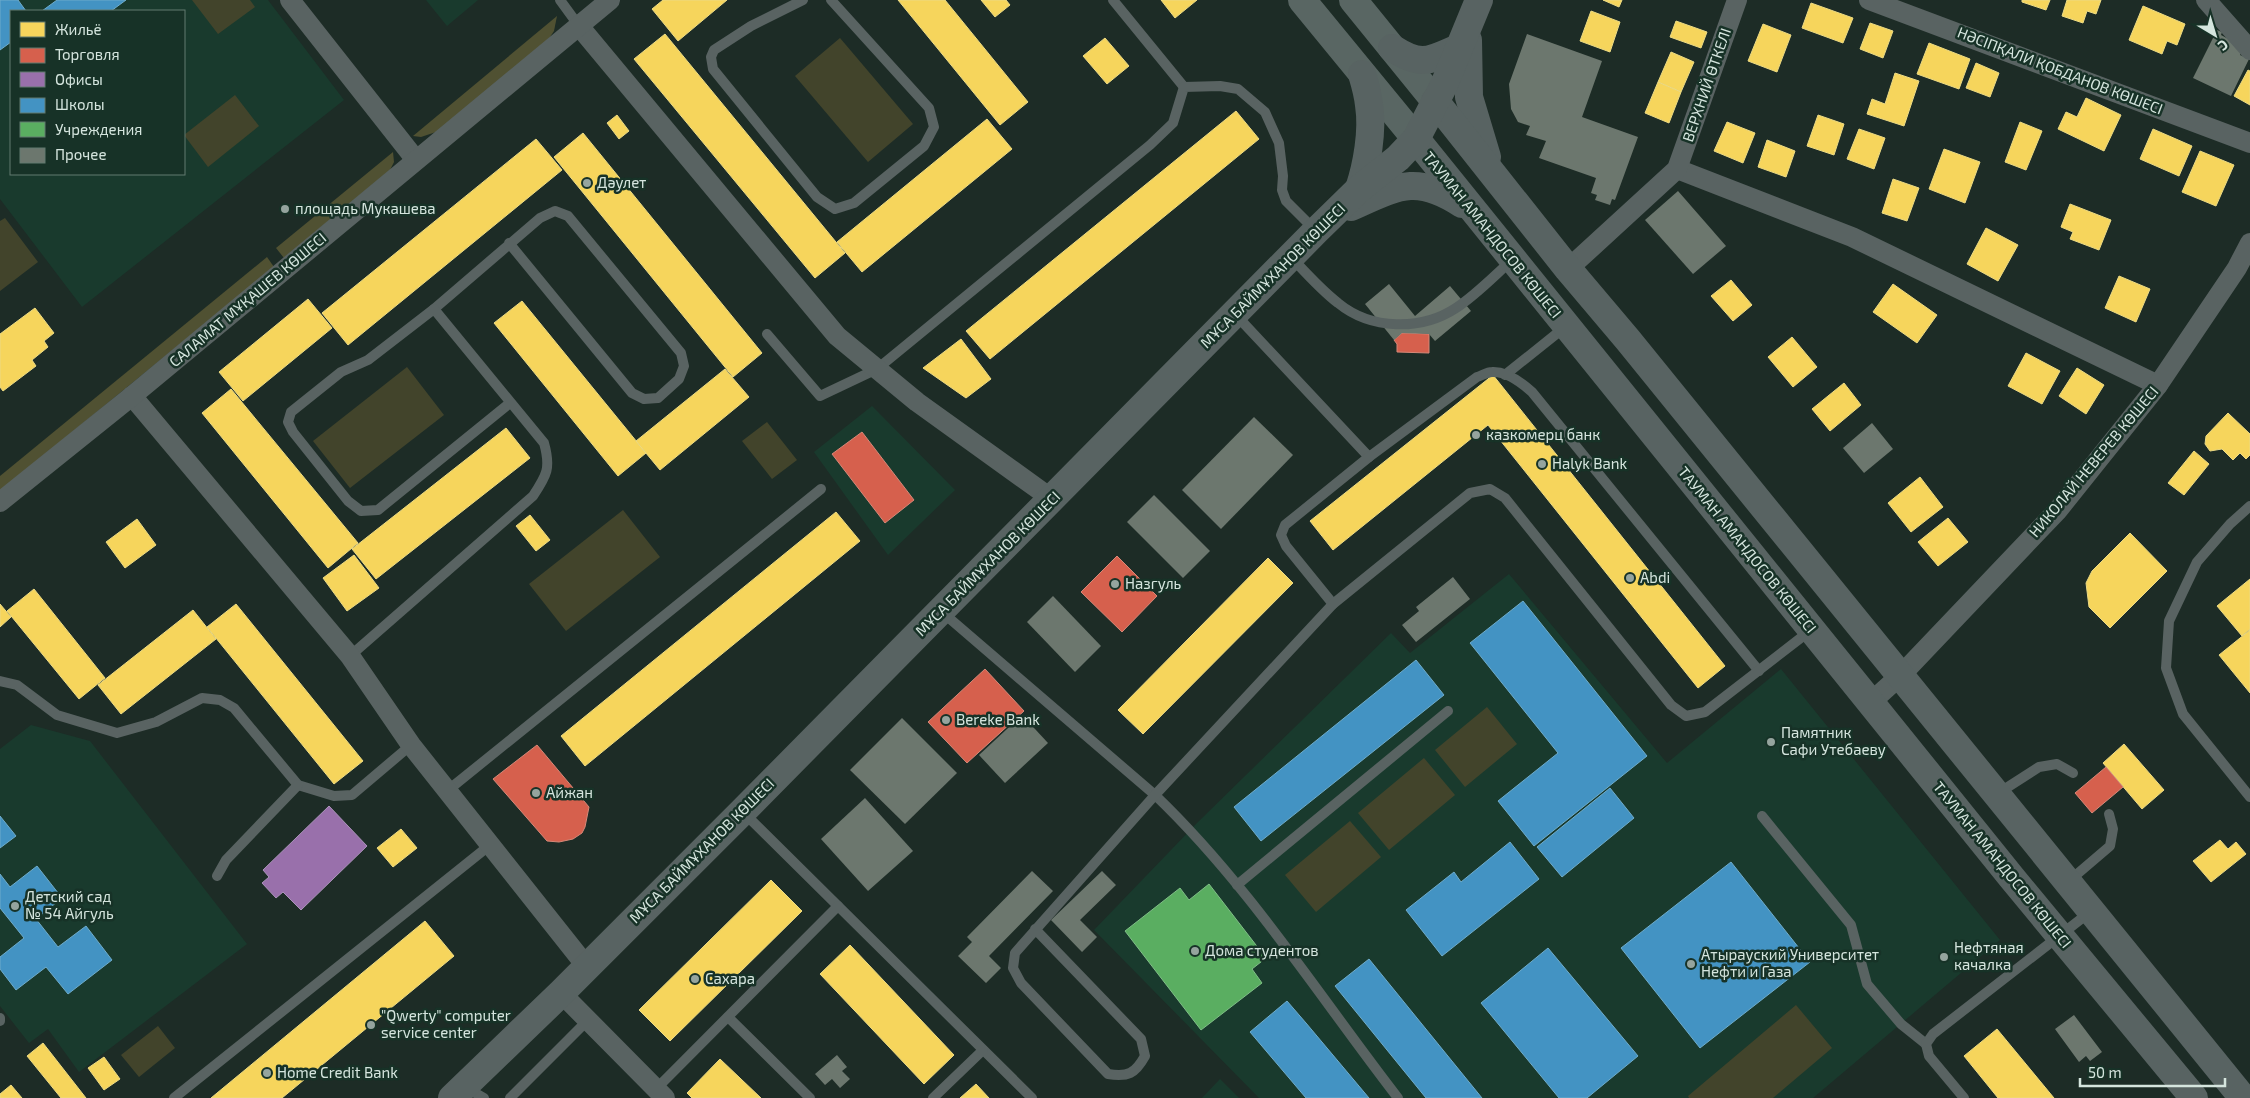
<svg xmlns="http://www.w3.org/2000/svg" width="2250" height="1098" font-family="'Exo 2',sans-serif">
<style>
.built{fill:#193a2d;fill-rule:evenodd}
.green{fill:#42442b}
.forest{fill:#505132}
.homes{fill:#f6d55c;stroke:#ecda83}
.shops{fill:#d6604d;stroke:#d68878}
.offices{fill:#9970ab;stroke:#ab93ba}
.schools{fill:#4393c3;stroke:#6faccb}
.public{fill:#5aae61;stroke:#7fbe86}
.building{fill:#6c776e}
.lines{fill:none;stroke-linecap:round;stroke-linejoin:round}
.lane{stroke:#596362;stroke-width:10}
.street{stroke:#596362;stroke-width:20}
.secondary{stroke:#596663;stroke-width:28}
.primary{stroke:#586362;stroke-width:28}
.poi-dot{fill:#95a49e;stroke:#173227;stroke-width:2}
.labels{text-anchor:middle;stroke-width:5;stroke-linejoin:round;paint-order:stroke}
.street-label{font-size:15px;fill:#d5e5de;stroke:#173227}
.poi-label{font-size:15px;fill:#d5e5de;stroke:#173227;text-anchor:start}
</style>
<rect width="100%" height="100%" fill="#1d2c26"/>
<g class="built">
<path d="M0 0H268L344 100 82 307 0 199ZM11 11H184V174H11Z"/>
<polygon points="426,0 478,0 447,26"/>
<polygon points="872,406 955,490 888,555 814,452"/>
<polygon points="1509,574 1667,763 1781,669 2000,940 1813,1098 1259,1098 1094,930 1197,823 1391,633 1410,653"/>
<polygon points="31,725 90,741 247,944 79,1072 48,1029 29,1043 0,1006 0,749"/>
<polygon points="1220,1079 1239,1098 1202,1098"/>
</g>
<g class="green">
<polygon points="192,0 250,0 255,7 218,34"/>
<polygon points="840,38 913,124 868,162 795,76"/>
<polygon points="235,95 259,126 208,167 184,135"/>
<polygon points="5,218 38,262 0,291 0,221"/>
<polygon points="407,367 444,415 350,488 313,441"/>
<polygon points="767,422 797,460 772,479 742,441"/>
<polygon points="623,510 660,557 566,631 529,584"/>
<polygon points="1487,707 1517,744 1465,787 1435,750"/>
<polygon points="1424,758 1455,795 1389,850 1358,813"/>
<polygon points="1350,821 1381,857 1316,912 1285,875"/>
<polygon points="1796,1005 1832,1048 1773,1098 1689,1098 1688,1096"/>
<polygon points="158,1026 175,1048 139,1077 121,1055"/>
</g>
<g class="forest">
<polygon points="557,16 554,31 548,40 439,131 421,137 413,136"/>
<polygon points="393,152 394,162 390,170 284,258 276,248"/>
<polygon points="267,257 274,267 0,491 0,476"/>
</g>
<g class="homes">
<polygon points="663,0 727,0 678,41 652,9"/>
<polygon points="898,0 945,0 1028,102 1000,125"/>
<polygon points="981,0 1006,0 1010,5 995,17"/>
<polygon points="1161,0 1197,0 1175,18"/>
<polygon points="1603,0 1622,0 1619,7"/>
<polygon points="2022,0 2050,0 2046,10 2022,2"/>
<polygon points="2067,0 2101,0 2096,14 2087,11 2083,23 2062,16"/>
<polygon points="1811,3 1853,18 1843,43 1802,28"/>
<polygon points="2143,6 2185,24 2177,45 2167,41 2162,54 2129,40"/>
<polygon points="1591,11 1620,22 1610,52 1580,41"/>
<polygon points="1676,21 1707,32 1701,48 1670,37"/>
<polygon points="1870,23 1893,31 1883,58 1860,49"/>
<polygon points="1763,24 1791,35 1777,72 1748,61"/>
<polygon points="665,34 845,253 815,278 634,59"/>
<polygon points="1105,38 1129,66 1107,84 1083,56"/>
<polygon points="1929,43 1970,59 1959,89 1917,74"/>
<polygon points="1671,52 1694,62 1681,92 1658,82"/>
<polygon points="1976,63 1999,73 1990,97 1966,88"/>
<polygon points="2248,70 2250,71 2250,105 2234,96"/>
<polygon points="1895,73 1919,81 1904,126 1867,114 1872,99 1885,104"/>
<polygon points="1658,82 1681,92 1669,123 1645,113"/>
<polygon points="2086,98 2121,115 2104,151 2058,129 2066,112 2077,117"/>
<polygon points="1236,111 1259,139 990,359 966,331"/>
<polygon points="617,115 629,131 619,139 607,123"/>
<polygon points="1818,115 1844,124 1834,155 1807,146"/>
<polygon points="987,119 1012,149 862,272 837,242"/>
<polygon points="1727,122 1755,133 1743,163 1714,151"/>
<polygon points="2020,122 2042,131 2026,170 2005,162"/>
<polygon points="1859,129 1885,138 1874,169 1847,159"/>
<polygon points="2153,129 2192,146 2179,176 2140,159"/>
<polygon points="583,133 762,353 733,377 554,157"/>
<polygon points="536,139 562,170 348,345 322,313"/>
<polygon points="1767,140 1795,151 1786,177 1758,167"/>
<polygon points="1944,149 1980,162 1965,203 1929,189"/>
<polygon points="2200,151 2234,165 2216,206 2182,192"/>
<polygon points="1893,179 1919,188 1907,221 1882,213"/>
<polygon points="2070,204 2111,220 2099,250 2070,239 2073,232 2061,227"/>
<polygon points="1986,228 2018,245 1998,281 1967,264"/>
<polygon points="2119,276 2150,289 2136,322 2105,308"/>
<polygon points="1731,280 1752,305 1733,321 1711,296"/>
<polygon points="1893,284 1937,315 1917,343 1873,312"/>
<polygon points="308,299 332,328 243,401 219,372"/>
<polygon points="522,301 646,453 618,476 494,323"/>
<polygon points="35,308 54,333 44,341 48,347 32,360 36,366 3,391 0,387 0,334"/>
<polygon points="1792,337 1817,367 1793,387 1768,357"/>
<polygon points="961,339 991,379 966,398 923,368"/>
<polygon points="2026,353 2060,371 2042,404 2008,386"/>
<polygon points="2077,368 2104,385 2086,414 2059,396"/>
<polygon points="725,369 749,397 660,470 636,441"/>
<polygon points="1493,375 1725,666 1698,688 1488,425 1333,550 1310,521"/>
<polygon points="1844,383 1861,405 1830,431 1812,409"/>
<polygon points="231,389 358,543 328,568 202,413"/>
<polygon points="2228,413 2250,434 2250,455 2246,459 2240,453 2233,460 2222,449 2210,451 2205,444 2206,436"/>
<polygon points="506,428 530,458 376,579 352,549"/>
<polygon points="2194,451 2209,464 2184,495 2168,483"/>
<polygon points="1920,477 1943,507 1911,532 1888,503"/>
<polygon points="836,512 860,541 585,766 561,736"/>
<polygon points="530,515 550,540 536,551 516,526"/>
<polygon points="1948,518 1968,542 1938,566 1918,542"/>
<polygon points="137,519 156,545 125,568 106,542"/>
<polygon points="2130,533 2167,571 2110,628 2089,607 2086,583 2092,571"/>
<polygon points="354,555 379,588 347,611 323,578"/>
<polygon points="1268,558 1293,583 1143,734 1118,710"/>
<polygon points="2250,579 2250,629 2242,636 2217,606"/>
<polygon points="34,589 105,678 79,699 7,611"/>
<polygon points="0,604 11,617 0,627"/>
<polygon points="236,604 363,761 334,784 207,627"/>
<polygon points="193,610 216,639 121,714 98,685"/>
<polygon points="2250,630 2250,693 2219,655"/>
<polygon points="2124,744 2164,790 2142,809 2103,763"/>
<polygon points="401,829 417,848 393,867 377,848"/>
<polygon points="2220,840 2228,849 2236,842 2246,854 2211,882 2193,861"/>
<polygon points="771,880 802,911 670,1041 639,1010"/>
<polygon points="425,921 454,956 282,1098 211,1098"/>
<polygon points="850,945 954,1055 924,1084 820,974"/>
<polygon points="1997,1029 2054,1098 1998,1098 1964,1056"/>
<polygon points="43,1043 86,1098 61,1098 27,1056"/>
<polygon points="104,1057 120,1079 104,1090 88,1068"/>
<polygon points="720,1059 761,1098 692,1098 687,1093"/>
<polygon points="976,1084 989,1098 960,1098"/>
<polygon points="11,1085 22,1098 0,1098 0,1094"/>
</g>
<g class="shops">
<polygon points="1402,333 1429,334 1429,353 1397,352 1397,344 1394,340"/>
<polygon points="862,432 914,500 885,523 832,454"/>
<polygon points="1117,556 1157,596 1122,632 1081,592"/>
<polygon points="985,669 1024,711 967,763 928,722"/>
<polygon points="537,745 589,807 585,827 582,833 573,839 559,842 547,841 493,779"/>
<polygon points="2106,767 2123,787 2092,813 2075,793"/>
</g>
<polygon class="offices" points="329,806 367,846 301,910 283,892 276,898 262,883 269,877 263,870"/>
<g class="schools">
<polygon points="0,0 18,0 26,11 11,11 11,42 0,50"/>
<polygon points="57,0 126,0 111,11 42,11"/>
<polygon points="1523,601 1647,756 1534,846 1498,801 1558,753 1470,643"/>
<polygon points="1416,660 1444,695 1261,841 1234,807"/>
<polygon points="1610,788 1634,818 1562,877 1537,847"/>
<polygon points="0,816 16,836 0,848"/>
<polygon points="1510,842 1539,879 1442,956 1406,910 1454,872 1461,882"/>
<polygon points="1731,862 1810,962 1700,1048 1621,948"/>
<polygon points="37,866 62,898 36,919 58,947 86,926 112,960 68,994 46,967 16,990 0,969 0,957 24,938 0,908 0,874 10,887"/>
<polygon points="1548,948 1638,1056 1587,1098 1559,1098 1481,1003"/>
<polygon points="1369,959 1482,1098 1426,1098 1335,986"/>
<polygon points="1287,1001 1306,1023 1369,1098 1306,1098 1250,1032"/>
</g>
<polygon class="public" points="1209,884 1266,958 1252,969 1262,983 1201,1030 1125,931 1180,888 1189,900"/>
<g class="building">
<polygon points="2217,30 2222,32 2221,35 2234,42 2242,50 2240,55 2249,59 2231,96 2193,78"/>
<polygon points="1527,34 1602,61 1582,117 1638,137 1615,200 1612,199 1610,205 1595,200 1597,195 1591,193 1596,178 1539,158 1546,141 1526,135 1530,126 1518,122 1511,109 1509,84"/>
<polygon points="1678,191 1726,246 1693,274 1645,220"/>
<polygon points="1389,284 1415,316 1450,286 1471,311 1435,341 1429,334 1402,333 1394,340 1365,304"/>
<polygon points="1254,417 1293,455 1221,529 1182,490"/>
<polygon points="1872,423 1893,449 1864,473 1843,448"/>
<polygon points="1154,495 1210,551 1183,578 1127,522"/>
<polygon points="1453,577 1470,599 1416,642 1402,625 1419,611 1416,607"/>
<polygon points="1053,596 1101,646 1075,672 1027,622"/>
<polygon points="1022,715 1048,743 1005,783 979,755"/>
<polygon points="902,718 957,773 905,824 850,770"/>
<polygon points="865,798 913,851 868,891 821,839"/>
<polygon points="1032,871 1053,891 989,956 1001,968 986,983 958,956 972,942 967,937"/>
<polygon points="1102,871 1116,885 1080,920 1097,937 1082,952 1051,920"/>
<polygon points="2074,1015 2102,1052 2090,1061 2086,1056 2079,1062 2055,1029"/>
<polygon points="837,1055 847,1067 842,1071 850,1079 840,1088 832,1079 825,1085 815,1074"/>
</g>
<g class="lines">
<g class="lane">
<polyline points="560,0 579,26"/>
<polyline points="803,0 751,26 714,50 711,57 713,69 817,197 835,209 854,203 924,146 934,127 929,108 831,0"/>
<polyline points="1113,0 1184,87"/>
<path d="M1291 257C1306 273 1321 290 1338 303 1371 330 1421 331 1456 308 1476 295 1494 276 1512 260"/>
<polyline points="434,309 540,218 555,211 568,216 681,353 684,366 679,379 658,398 644,399 632,393 509,243"/>
<polyline points="1235,314 1369,457"/>
<polyline points="767,334 820,396 877,369 1150,145 1173,123 1184,87 1220,86 1238,89 1265,112 1279,143 1283,176 1282,190 1286,201 1315,230"/>
<polyline points="1505,375 1565,327"/>
<polyline points="2250,506 2230,524 2197,562 2169,621 2166,668 2183,714 2250,797"/>
<path d="M1333 604 1286 546 1281 535 1285 525 1369 457 1477 377C1481 376 1487 372 1492 372 1507 371 1522 383 1532 392L1759 671"/>
<path d="M942 612 1155 795C1249 885 1319 996 1398 1098"/>
<path d="M350 656 533 496C547 475 551 468 544 443L434 309 368 360 341 372 291 412 288 422 293 432 348 501 361 511 378 510 510 403"/>
<polyline points="0,681 17,685 57,715 117,733 156,722 202,698 220,700 234,708 298,785 334,796 352,795 411,745"/>
<polyline points="447,791 821,489"/>
<polyline points="1997,794 2039,767 2057,764 2073,773"/>
<polyline points="743,812 1032,1098"/>
<polyline points="1762,816 1851,925 1867,984 1901,1024 1926,1044"/>
<polyline points="217,876 226,860 298,785"/>
<polyline points="2069,881 2110,846 2113,829 2109,814"/>
<polyline points="1237,885 1448,711"/>
<path d="M1035 929 1141 1039 1145 1056C1135 1074 1128 1077 1108 1074L1021 983 1013 968 1015 953 1155 795 1333 604 1470 493 1490 489 1505 498 1671 705 1686 716 1705 712 1811 630"/>
<polyline points="728,1017 810,1098"/>
<polyline points="0,1018 0,1021"/>
<polyline points="465,1087 484,1098"/>
<polyline points="656,1089 838,906"/>
<polyline points="174,1098 490,845"/>
<polyline points="510,1098 588,1020"/>
<polyline points="933,1098 983,1050"/>
<polyline points="1964,1098 1929,1056 1926,1044 1933,1034 2090,912"/>
</g>
<g class="street">
<polyline points="290,0 416,160"/>
<polyline points="1869,0 2250,143"/>
<polyline points="2206,0 2250,50"/>
<polyline points="579,26 837,336 917,402 1052,499"/>
<polyline points="1677,169 1852,237 2158,385"/>
<polyline points="1568,269 1677,169 1737,0"/>
<polyline points="132,396 350,656 411,745 587,967"/>
<polyline points="0,502 132,396 610,0"/>
<polyline points="1870,703 1901,675 2058,510 2158,385 2237,268 2250,243"/>
<polyline points="561,993 665,1098"/>
</g>
<g class="secondary">
<polyline points="1302,0 1416,139"/>
<polyline points="1353,0 1435,101"/>
</g>
<g class="primary">
<polyline points="1468,40 1469,97 1487,157"/>
<path d="M1392 48C1422 67 1428 61 1458 48"/>
<polyline points="1435,101 1568,269 1628,340 2243,1098"/>
<polyline points="1416,139 2012,878 2194,1098"/>
<path d="M1359 189C1367 165 1373 131 1369 105 1368 95 1365 84 1362 74"/>
<path d="M1351 207C1398 186 1416 174 1462 204"/>
<polyline points="452,1098 561,993 742,812 1316,231 1359,189 1398,158 1416,139 1444,85 1479,0"/>
</g>
</g>
<g class="poi-dot">
<circle cx="587" cy="183" r="5"/>
<circle cx="285" cy="209" r="5"/>
<circle cx="1476" cy="435" r="5"/>
<circle cx="1542" cy="464" r="5"/>
<circle cx="1630" cy="578" r="5"/>
<circle cx="1115" cy="584" r="5"/>
<circle cx="946" cy="720" r="5"/>
<circle cx="1771" cy="742" r="5"/>
<circle cx="536" cy="793" r="5"/>
<circle cx="15" cy="906" r="5"/>
<circle cx="1195" cy="951" r="5"/>
<circle cx="1944" cy="957" r="5"/>
<circle cx="1691" cy="964" r="5"/>
<circle cx="695" cy="979" r="5"/>
<circle cx="371" cy="1025" r="5"/>
<circle cx="267" cy="1073" r="5"/>
</g>
<g class="labels">
<g class="street-label">
<text transform="translate(2060 71) rotate(21)" y="5">НӘСІПҚАЛИ ҚОБДАНОВ КӨШЕСІ</text>
<text transform="translate(1707 85) rotate(-71)" y="5">ВЕРХНИЙ ӨТКЕЛІ</text>
<text transform="translate(1492 235) rotate(51)" y="5">ТАУМАН АМАНДОСОВ КӨШЕСІ</text>
<text transform="translate(1273 276) rotate(-45)" y="5">МҰСА БАЙМҰХАНОВ КӨШЕСІ</text>
<text transform="translate(248 300) rotate(-40)" y="5">САЛАМАТ МҰҚАШЕВ КӨШЕСІ</text>
<text transform="translate(2094 462) rotate(-50)" y="5">НИКОЛАЙ НЕВЕРЕВ КӨШЕСІ</text>
<text transform="translate(1747 550) rotate(51)" y="5">ТАУМАН АМАНДОСОВ КӨШЕСІ</text>
<text transform="translate(988 564) rotate(-45)" y="5">МҰСА БАЙМҰХАНОВ КӨШЕСІ</text>
<text transform="translate(702 851) rotate(-45)" y="5">МҰСА БАЙМҰХАНОВ КӨШЕСІ</text>
<text transform="translate(2002 865) rotate(51)" y="5">ТАУМАН АМАНДОСОВ КӨШЕСІ</text>
</g>
<g class="poi-label">
<text x="597" y="188">Дәулет</text>
<text x="295" y="214">площадь Мукашева</text>
<text x="1486" y="440">казкомерц банк</text>
<text x="1552" y="469">Halyk Bank</text>
<text x="1640" y="583">Abdi</text>
<text x="1125" y="589">Назгуль</text>
<text x="956" y="725">Bereke Bank</text>
<text x="1781" y="738">Памятник<tspan x="1781" dy="17">Сафи Утебаеву</tspan></text>
<text x="546" y="798">Айжан</text>
<text x="25" y="902">Детский сад<tspan x="25" dy="17">№ 54 Айгуль</tspan></text>
<text x="1954" y="953">Нефтяная<tspan x="1954" dy="17">качалка</tspan></text>
<text x="1205" y="956">Дома студентов</text>
<text x="1701" y="960">Атырауский Университет<tspan x="1701" dy="17">Нефти и Газа</tspan></text>
<text x="705" y="984">Сахара</text>
<text x="381" y="1021">"Qwerty" computer<tspan x="381" dy="17">service center</tspan></text>
<text x="277" y="1078">Home Credit Bank</text>
</g>
</g>
<rect x="10" y="10" width="175" height="165" fill="#173227" stroke="#637a70"/>
<rect x="20" y="22" width="25" height="15" fill="#f6d55c" stroke="#637a70"/>
<text x="55" y="35" font-size="15" fill="#d5e5de">Жильё</text>
<rect x="20" y="48" width="25" height="15" fill="#d6604d" stroke="#637a70"/>
<text x="55" y="60" font-size="15" fill="#d5e5de">Торговля</text>
<rect x="20" y="72" width="25" height="15" fill="#9970ab" stroke="#637a70"/>
<text x="55" y="85" font-size="15" fill="#d5e5de">Офисы</text>
<rect x="20" y="98" width="25" height="15" fill="#4393c3" stroke="#637a70"/>
<text x="55" y="110" font-size="15" fill="#d5e5de">Школы</text>
<rect x="20" y="122" width="25" height="15" fill="#5aae61" stroke="#637a70"/>
<text x="55" y="135" font-size="15" fill="#d5e5de">Учреждения</text>
<rect x="20" y="148" width="25" height="15" fill="#6c776e" stroke="#637a70"/>
<text x="55" y="160" font-size="15" fill="#d5e5de">Прочее</text>
<g transform="translate(2215 35) rotate(142)" stroke="#173227" stroke-width="4" paint-order="stroke">
<path d="M0-4L9 19L0 12L-9 19Z" fill="#d5e5de"/>
<text y="-8" font-size="14" font-weight="bold" text-anchor="middle" fill="#d5e5de">С</text>
</g>
<path d="M2080 1078v8h145v-8" fill="none" stroke="#d5e5de" stroke-width="2.5"/>
<text x="2088" y="1078" font-size="15" fill="#d5e5de" stroke="#173227" stroke-width="4" paint-order="stroke">50 m</text>
</svg>
